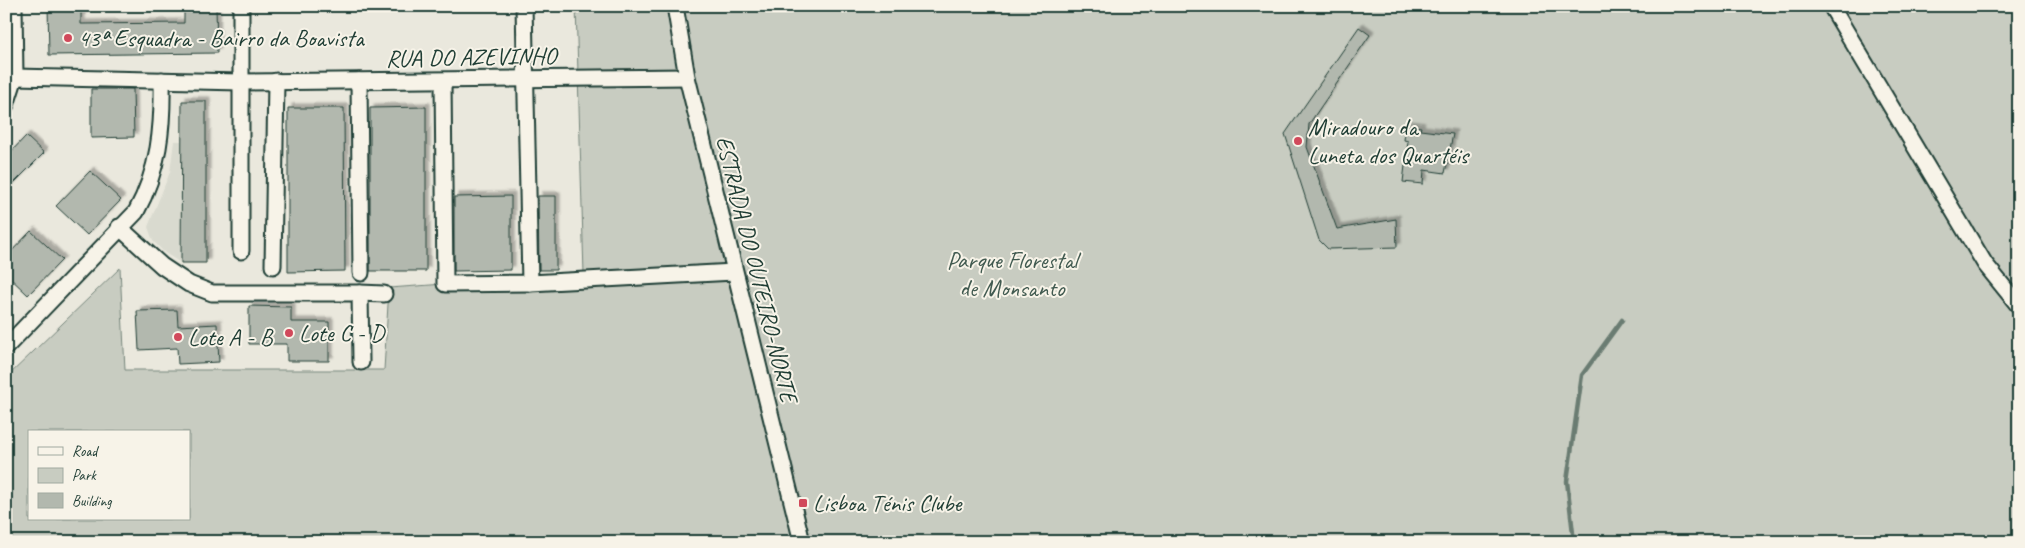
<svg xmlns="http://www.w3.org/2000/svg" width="2025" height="548" font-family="Caveat,sans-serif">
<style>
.built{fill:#d9dacf}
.green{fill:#c8ccc1;stroke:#74847a;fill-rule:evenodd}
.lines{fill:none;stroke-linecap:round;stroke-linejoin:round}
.stream{stroke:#6a7c72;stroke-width:4.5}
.building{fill:#b2b8ae;stroke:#1f3d34;filter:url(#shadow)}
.minor-casing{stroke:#1f3d34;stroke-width:19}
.minor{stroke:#f7f3e8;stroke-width:15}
.poi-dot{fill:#d1495b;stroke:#f7f3e8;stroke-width:2}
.labels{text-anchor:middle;stroke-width:4;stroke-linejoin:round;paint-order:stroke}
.poi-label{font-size:24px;fill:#1f3d34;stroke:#f7f3e8;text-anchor:start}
.street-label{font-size:24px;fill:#1f3d34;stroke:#f7f3e8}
.park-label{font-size:24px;fill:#415a50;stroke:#f7f3e8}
</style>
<defs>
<filter id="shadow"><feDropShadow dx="4" dy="-4" stdDeviation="1" flood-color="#0004"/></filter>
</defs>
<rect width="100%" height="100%" fill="#eae8dd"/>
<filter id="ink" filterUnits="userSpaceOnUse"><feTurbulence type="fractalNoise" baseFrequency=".02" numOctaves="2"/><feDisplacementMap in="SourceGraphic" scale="10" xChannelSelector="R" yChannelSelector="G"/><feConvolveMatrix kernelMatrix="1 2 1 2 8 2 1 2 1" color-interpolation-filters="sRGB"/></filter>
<g filter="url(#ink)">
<polygon class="built" points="174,141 181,141 181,263 165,253 153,241 148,227 170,172"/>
<path class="green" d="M576 6H2019V542H6V378L120 268 125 370H384L389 288 584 274ZM29 432H189V519H29Z"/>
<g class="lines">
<polyline class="stream" points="1574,542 1567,481 1582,375 1622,320"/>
</g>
<g class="building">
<polygon points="48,6 81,6 81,24 184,23 184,6 216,6 217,53 49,55"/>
<polygon points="1359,27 1370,35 1309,124 1307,147 1337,229 1396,219 1397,247 1328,249 1319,240 1285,134"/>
<polygon points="91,89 133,89 134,137 91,138"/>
<polygon points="182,101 206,101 206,263 181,263"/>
<polygon points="426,107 426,271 370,271 370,108"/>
<polygon points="288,108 344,108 345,271 288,272"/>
<polygon points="1406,125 1421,127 1420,130 1453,134 1445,173 1424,170 1423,184 1403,182 1408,141 1404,140"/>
<polygon points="26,136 44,153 6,191 6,157"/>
<polygon points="90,171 121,200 87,235 56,206"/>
<polygon points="511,196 511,270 454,271 454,197"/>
<polygon points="538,196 556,196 556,270 539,270"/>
<polygon points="31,231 62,260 28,295 6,274 6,257"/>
<polygon points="249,306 291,307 291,322 329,322 329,361 287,361 287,344 249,344"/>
<polygon points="177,310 178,326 217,324 219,362 178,364 177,348 139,350 137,311"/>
</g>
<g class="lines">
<g class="minor-casing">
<g id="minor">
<polyline points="524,6 530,283"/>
<polyline points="675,6 687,77 802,542"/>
<polyline points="1831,6 1985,264 2019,306"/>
<polyline points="15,77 241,82 687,77"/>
<polyline points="359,81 361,273"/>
<polyline points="443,81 445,284 530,283 734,272"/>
<polyline points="6,105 15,77 14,6"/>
<polyline points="119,227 162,266 189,284 212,293 360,293 361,362"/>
<polyline points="241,251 241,6"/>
<polyline points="273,266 276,81"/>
<polyline points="360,293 384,294"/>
<path d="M6 347 136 212C159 170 163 128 162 80"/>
</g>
</g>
<use href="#minor" class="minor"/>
</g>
</g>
<g class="poi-dot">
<circle cx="68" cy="38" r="5"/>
<circle cx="1298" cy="141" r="5"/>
<circle cx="289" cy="333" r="5"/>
<circle cx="178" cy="337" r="5"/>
<rect x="798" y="498" width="10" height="10" rx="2.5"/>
</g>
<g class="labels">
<g class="poi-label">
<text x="78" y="46">43ª Esquadra - Bairro da Boavista</text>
<text x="1308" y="135">Miradouro da<tspan x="1308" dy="28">Luneta dos Quartéis</tspan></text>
<text x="299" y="341">Lote C - D</text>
<text x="188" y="345">Lote A - B</text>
<text x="813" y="511">Lisboa Ténis Clube</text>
</g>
<g class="street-label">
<text transform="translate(471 57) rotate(-1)" y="8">RUA DO AZEVINHO</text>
<text transform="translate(757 269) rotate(76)" y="8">ESTRADA DO OUTEIRO-NORTE</text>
</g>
<g class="park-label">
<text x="1012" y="268">Parque Florestal<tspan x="1012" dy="28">de Monsanto</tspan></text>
</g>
</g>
<rect width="2025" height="548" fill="none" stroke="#f7f3e8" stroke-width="25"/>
<rect x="12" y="12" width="2000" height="523" fill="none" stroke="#1f3d34" stroke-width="2" filter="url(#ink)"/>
<rect x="28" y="430" width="162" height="90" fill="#f7f3e8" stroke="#a1aaa0"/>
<rect x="38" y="447" width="25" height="8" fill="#f7f3e8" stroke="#a1aaa0"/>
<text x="72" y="456" font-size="15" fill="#1f3d34">Road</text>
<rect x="38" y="468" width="25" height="15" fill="#c8ccc1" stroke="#a1aaa0"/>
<text x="72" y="480" font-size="15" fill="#1f3d34">Park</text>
<rect x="38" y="493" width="25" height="15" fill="#b2b8ae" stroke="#a1aaa0"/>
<text x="72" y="506" font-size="15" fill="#1f3d34">Building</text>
</svg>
